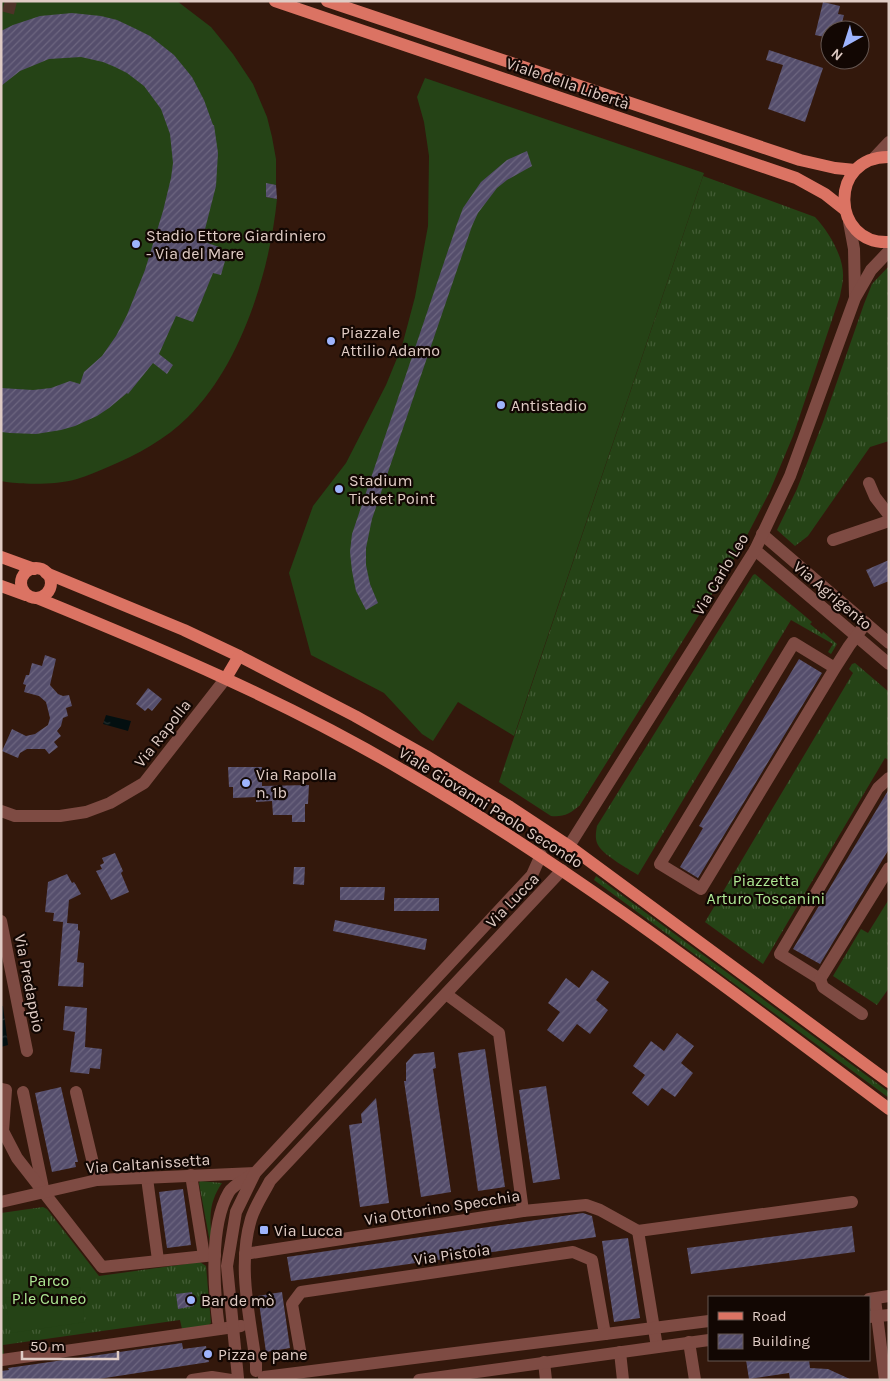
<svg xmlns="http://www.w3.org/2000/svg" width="890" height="1381" font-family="Karla,sans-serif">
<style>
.grass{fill:url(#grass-tufts)}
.pitch{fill:#254316}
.water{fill:url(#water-ripples)}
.building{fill:url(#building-hatch)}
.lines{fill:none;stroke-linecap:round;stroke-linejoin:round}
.minor-tunnel{stroke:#4d3328;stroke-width:12;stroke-dasharray:12 6;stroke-linecap:butt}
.minor{stroke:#7e4b43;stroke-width:12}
.major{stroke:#db7363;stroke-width:12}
.poi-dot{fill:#9eb4fd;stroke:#120703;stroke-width:2}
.labels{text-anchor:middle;stroke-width:4.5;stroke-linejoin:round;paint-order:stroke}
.street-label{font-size:16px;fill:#e0ccc5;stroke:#120703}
.poi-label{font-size:16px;fill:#e0ccc5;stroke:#120703;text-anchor:start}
.park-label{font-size:16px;fill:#aee894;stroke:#120703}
</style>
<defs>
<pattern id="grass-tufts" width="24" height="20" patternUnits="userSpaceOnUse" patternTransform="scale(1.25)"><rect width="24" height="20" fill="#254316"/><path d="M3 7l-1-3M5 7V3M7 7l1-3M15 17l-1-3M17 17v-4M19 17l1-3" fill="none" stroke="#445d36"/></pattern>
<pattern id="water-ripples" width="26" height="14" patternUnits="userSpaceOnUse" patternTransform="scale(1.25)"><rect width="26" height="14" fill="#030f10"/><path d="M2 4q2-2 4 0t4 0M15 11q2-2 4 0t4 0" fill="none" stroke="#273131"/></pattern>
<pattern id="building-hatch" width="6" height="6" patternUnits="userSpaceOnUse" patternTransform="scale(1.25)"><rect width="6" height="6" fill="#554e6c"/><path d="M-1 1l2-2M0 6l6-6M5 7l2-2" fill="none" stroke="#6d6680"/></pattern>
</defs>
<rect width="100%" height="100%" fill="#33180c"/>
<g class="grass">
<path d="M703 176 815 217C828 231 844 256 843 277 843 283 841 290 840 296L793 436 769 493 739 551 580 805C570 814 564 817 551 816L499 782Z"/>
<polygon points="889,266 889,441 870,447 808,536 795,546 777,530 797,489 823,422 864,304 872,284"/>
<path d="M755 574 812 622 810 624 822 634 823 632 837 644 831 654 828 652 833 644 791 620 638 875C627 868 601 854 597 843 595 837 596 832 597 826L753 575Z"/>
<polygon points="855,663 889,692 889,760 885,758 763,964 705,922 853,673 849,669 852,664"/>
<polygon points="596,876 889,1092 889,1098 594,880"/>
<polygon points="889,899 889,988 877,1005 833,976 861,929 868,933"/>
<path d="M200 1181 222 1183C207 1205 210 1221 213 1247L211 1248 199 1183Z"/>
<polygon points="43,1207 47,1209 99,1276 200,1262 206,1266 211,1323 206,1327 182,1329 180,1320 3,1345 4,1355 1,1355 1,1213"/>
</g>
<g class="pitch">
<path d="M1 1H177L211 27 233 54 253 84 267 117 272 137 276 159V185L266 184V197L277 199C270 271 241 365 188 417 166 439 137 455 108 467 98 471 87 476 77 479 56 485 22 485 1 481Z"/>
<polygon points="425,78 704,173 514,736 458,702 433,741 422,734 384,693 311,655 289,573 313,506 346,463 386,385 402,346 415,297 428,226 429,156 424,122 417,97"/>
<polygon points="80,1287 85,1322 11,1333 5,1298"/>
</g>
<g class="water">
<polygon points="106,715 131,721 128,731 103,724"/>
<polygon points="1,1006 3,1006 8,1045 1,1047"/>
</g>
<g class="building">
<polygon points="823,2 840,6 838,14 844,15 840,30 830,30 830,38 815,35"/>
<polygon points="72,13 101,16 117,20 134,28 150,36 174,55 192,77 204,100 213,125 214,125 218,153 216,186 202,241 219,247 218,251 227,254 221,275 213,273 193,322 176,316 159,354 173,365 167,374 153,363 128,394 127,393 109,408 97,416 75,426 61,430 36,434 10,433 1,432 1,388 33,390 51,388 70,381 80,384 84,372 102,356 116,336 127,315 145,270 163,211 171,178 173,163 170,134 161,109 144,86 127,73 115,67 103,62 81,57 49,59 20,71 1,86 1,31 13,25 40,16"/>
<polygon points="769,50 823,68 805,122 768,109 783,65 766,60"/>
<polygon points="527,151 532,166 507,180 497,188 478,213 472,226 372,519 366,548 366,565 370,584 378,603 366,610 356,591 352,571 350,552 352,534 457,224 463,208 481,182 507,160"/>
<polygon points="266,183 276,185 277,199 266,197"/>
<polygon points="889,560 889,581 874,587 866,570"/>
<polygon points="45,655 56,659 50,685 58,694 63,696 69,695 72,706 66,708 68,716 63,718 61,726 57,731 61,736 54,742 58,747 49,754 45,749 27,749 20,753 18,758 2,751 12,729 26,736 35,734 48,725 50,718 46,702 39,696 24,692 26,685 23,684 26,675 29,675 32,663 42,666"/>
<polygon points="799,659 822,673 698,878 680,867 703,828 699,826"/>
<polygon points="148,688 162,699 152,711 148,708 145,711 136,704"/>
<polygon points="228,767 262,767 262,786 309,785 308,804 305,804 305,822 292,822 292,815 273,815 272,801 256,802 256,797 233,798 233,787 229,787"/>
<polygon points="889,789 889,849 820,964 793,949"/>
<polygon points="115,853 123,871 121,873 129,892 111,900 96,871 102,869 100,865 104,863 102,858"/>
<polygon points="294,867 305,867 304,885 293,884"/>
<polygon points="67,874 72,883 74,882 76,885 81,894 69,900 67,923 78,924 78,930 80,931 77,962 84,963 83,987 58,986 63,922 53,921 54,913 45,912 48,882"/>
<polygon points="340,887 385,887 384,900 340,900"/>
<rect x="394" y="898" width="45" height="13"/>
<polygon points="335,920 427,939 425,950 333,931"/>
<polygon points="592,970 609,982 596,1000 608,1010 590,1034 577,1024 563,1042 547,1030 560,1012 548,1003 566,978 579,988"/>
<polygon points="65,1006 87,1008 85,1047 102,1049 100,1069 90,1068 89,1074 70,1072 75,1032 63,1030"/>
<polygon points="677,1033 694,1046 681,1063 693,1073 675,1097 662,1088 648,1106 632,1093 645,1075 633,1066 651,1041 664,1051"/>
<polygon points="485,1049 505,1187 478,1191 458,1053"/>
<polygon points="434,1052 436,1068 433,1069 451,1192 421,1197 404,1081 406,1081 406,1063 414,1054"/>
<polygon points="546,1086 560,1179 533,1183 519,1090"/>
<polygon points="61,1087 78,1162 75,1162 76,1167 52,1172 35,1093"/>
<polygon points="376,1098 389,1203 360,1207 349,1125 362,1123 361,1114"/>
<polygon points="183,1189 191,1245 167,1248 159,1192"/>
<polygon points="583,1213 592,1216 596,1237 291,1281 287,1257"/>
<polygon points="852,1226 855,1252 691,1274 687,1248"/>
<polygon points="628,1238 640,1318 614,1322 602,1241"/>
<polygon points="192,1292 194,1306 178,1309 176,1294"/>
<polygon points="282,1292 290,1348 266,1352 258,1296"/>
<polygon points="182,1343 183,1349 206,1346 209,1362 92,1380 1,1380 1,1371 9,1370 8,1368"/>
<polygon points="746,1360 809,1360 810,1368 828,1369 852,1380 790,1380 789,1373 749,1379"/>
</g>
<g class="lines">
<polyline class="minor-tunnel" points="8,13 11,1"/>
<g class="minor">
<polyline points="873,159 889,142"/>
<polyline points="849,222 854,249 855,296"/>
<polyline points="869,483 875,497 889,515"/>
<polyline points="762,534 889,643"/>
<polyline points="833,540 889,521"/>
<polyline points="755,550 889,664"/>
<polyline points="835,668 794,643 660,864 701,889 835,668 849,646 866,623"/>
<polyline points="889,778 878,788 780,954 820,979 889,868"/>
<polyline points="1,811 15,816 60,816 86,812 110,803 144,783 226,678"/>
<polyline points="569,846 755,550 790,476 855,298 871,270 889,251"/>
<polyline points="1,921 27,1051"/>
<polyline points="820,979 823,987 862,1014"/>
<polyline points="446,994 499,1033 523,1211"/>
<polyline points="1,1089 6,1090 3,1131"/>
<polyline points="23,1092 43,1188"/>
<polyline points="76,1092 97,1180"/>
<polyline points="1,1131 3,1131 17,1158 102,1267 215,1255"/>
<polyline points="191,1175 204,1256"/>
<polyline points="147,1178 158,1260"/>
<polyline points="1,1202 97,1180 255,1173"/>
<polyline points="245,1254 523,1211 586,1205 600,1210 638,1231"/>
<polyline points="869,1299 889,1296"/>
<polyline points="875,1299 885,1380"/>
<polyline points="869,1317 889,1315"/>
<path d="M219 1329C214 1291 209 1226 229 1192 233 1185 246 1179 253 1174"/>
<polyline points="689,1342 695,1380"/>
<polyline points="657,1347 638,1231 852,1202"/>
<polyline points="300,1350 292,1304 301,1292 573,1252 592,1260 605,1334"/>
<polyline points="620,1352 623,1380"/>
<polyline points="2,1360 241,1326"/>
<polyline points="544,1362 546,1380"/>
<path d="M256 1371V1364C250 1317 237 1266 251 1219 255 1206 264 1193 270 1181L562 870"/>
<polyline points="264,1377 709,1321"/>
<polyline points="238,1378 227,1266 236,1212 255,1173 532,875 541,855"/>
<polyline points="192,1380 212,1377 231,1380"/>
<polyline points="419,1380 709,1340"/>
</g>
<g class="major">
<polyline points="275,1 796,178 825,194 844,209"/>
<polyline points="327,1 800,160 835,168 855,170"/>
<path d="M889 157C828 156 831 245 889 242"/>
<polyline points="1,557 34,569"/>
<circle cx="36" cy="583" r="15"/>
<polyline points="46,573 184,630 239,656 355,716 426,756 510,807 569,846 889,1082"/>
<polyline points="1,586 26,595"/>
<path d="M37 598C162 649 287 702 404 771 575 870 731 991 889 1109"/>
<polyline points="226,678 239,656"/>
</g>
</g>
<g class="poi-dot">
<circle cx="136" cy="244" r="5"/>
<circle cx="331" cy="341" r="5"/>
<circle cx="501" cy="405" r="5"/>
<circle cx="339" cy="489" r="5"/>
<circle cx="246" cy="783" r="5"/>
<rect x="259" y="1225" width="10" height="10" rx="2.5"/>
<circle cx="191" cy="1300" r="5"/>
<circle cx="208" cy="1354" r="5"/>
</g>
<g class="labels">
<g class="street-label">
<text transform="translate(568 83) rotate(19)" y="6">Viale della Libertà</text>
<text transform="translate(720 574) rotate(-59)" y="6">Via Carlo Leo</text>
<text transform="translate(833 595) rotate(40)" y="6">Via Agrigento</text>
<text transform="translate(162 733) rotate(-52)" y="6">Via Rapolla</text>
<text transform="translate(491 807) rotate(32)" y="6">Viale Giovanni Paolo Secondo</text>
<text transform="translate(512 900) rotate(-46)" y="6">Via Lucca</text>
<text transform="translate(30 983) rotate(79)" y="6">Via Predappio</text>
<text transform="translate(148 1163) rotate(-4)" y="6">Via Caltanissetta</text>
<text transform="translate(442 1207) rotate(-9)" y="6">Via Ottorino Specchia</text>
<text transform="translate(452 1254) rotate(-8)" y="6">Via Pistoia</text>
</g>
<g class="poi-label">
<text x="146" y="241">Stadio Ettore Giardiniero<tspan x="146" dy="18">- Via del Mare</tspan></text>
<text x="341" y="338">Piazzale<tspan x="341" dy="18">Attilio Adamo</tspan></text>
<text x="511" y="411">Antistadio</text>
<text x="349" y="486">Stadium<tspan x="349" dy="18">Ticket Point</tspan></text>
<text x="256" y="780">Via Rapolla<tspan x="256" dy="18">n. 1b</tspan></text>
<text x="274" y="1236">Via Lucca</text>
<text x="201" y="1306">Bar de mò</text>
<text x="218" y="1360">Pizza e pane</text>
</g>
<g class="park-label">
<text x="766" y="886">Piazzetta<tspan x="766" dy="18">Arturo Toscanini</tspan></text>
<text x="49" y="1286">Parco<tspan x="49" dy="18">P.le Cuneo</tspan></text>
</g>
</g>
<rect width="890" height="1381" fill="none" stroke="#e0ccc5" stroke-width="5"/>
<rect x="708" y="1296" width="162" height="65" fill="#120703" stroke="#645651"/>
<rect x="718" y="1312" width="25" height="8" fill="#db7363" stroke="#645651"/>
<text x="752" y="1321" font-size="15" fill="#e0ccc5">Road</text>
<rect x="718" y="1334" width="25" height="15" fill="url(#building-hatch)" stroke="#645651"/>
<text x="752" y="1346" font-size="15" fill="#e0ccc5">Building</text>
<g transform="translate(845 45) rotate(219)"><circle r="24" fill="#120703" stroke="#645651"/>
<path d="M0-4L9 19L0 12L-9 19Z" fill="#9eb4fd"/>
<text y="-8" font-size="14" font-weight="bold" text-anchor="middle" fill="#e0ccc5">N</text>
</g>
<path d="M22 1351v8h96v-8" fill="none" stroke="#e0ccc5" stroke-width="2.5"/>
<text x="30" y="1351" font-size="15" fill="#e0ccc5" stroke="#120703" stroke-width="4" paint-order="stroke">50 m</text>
</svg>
